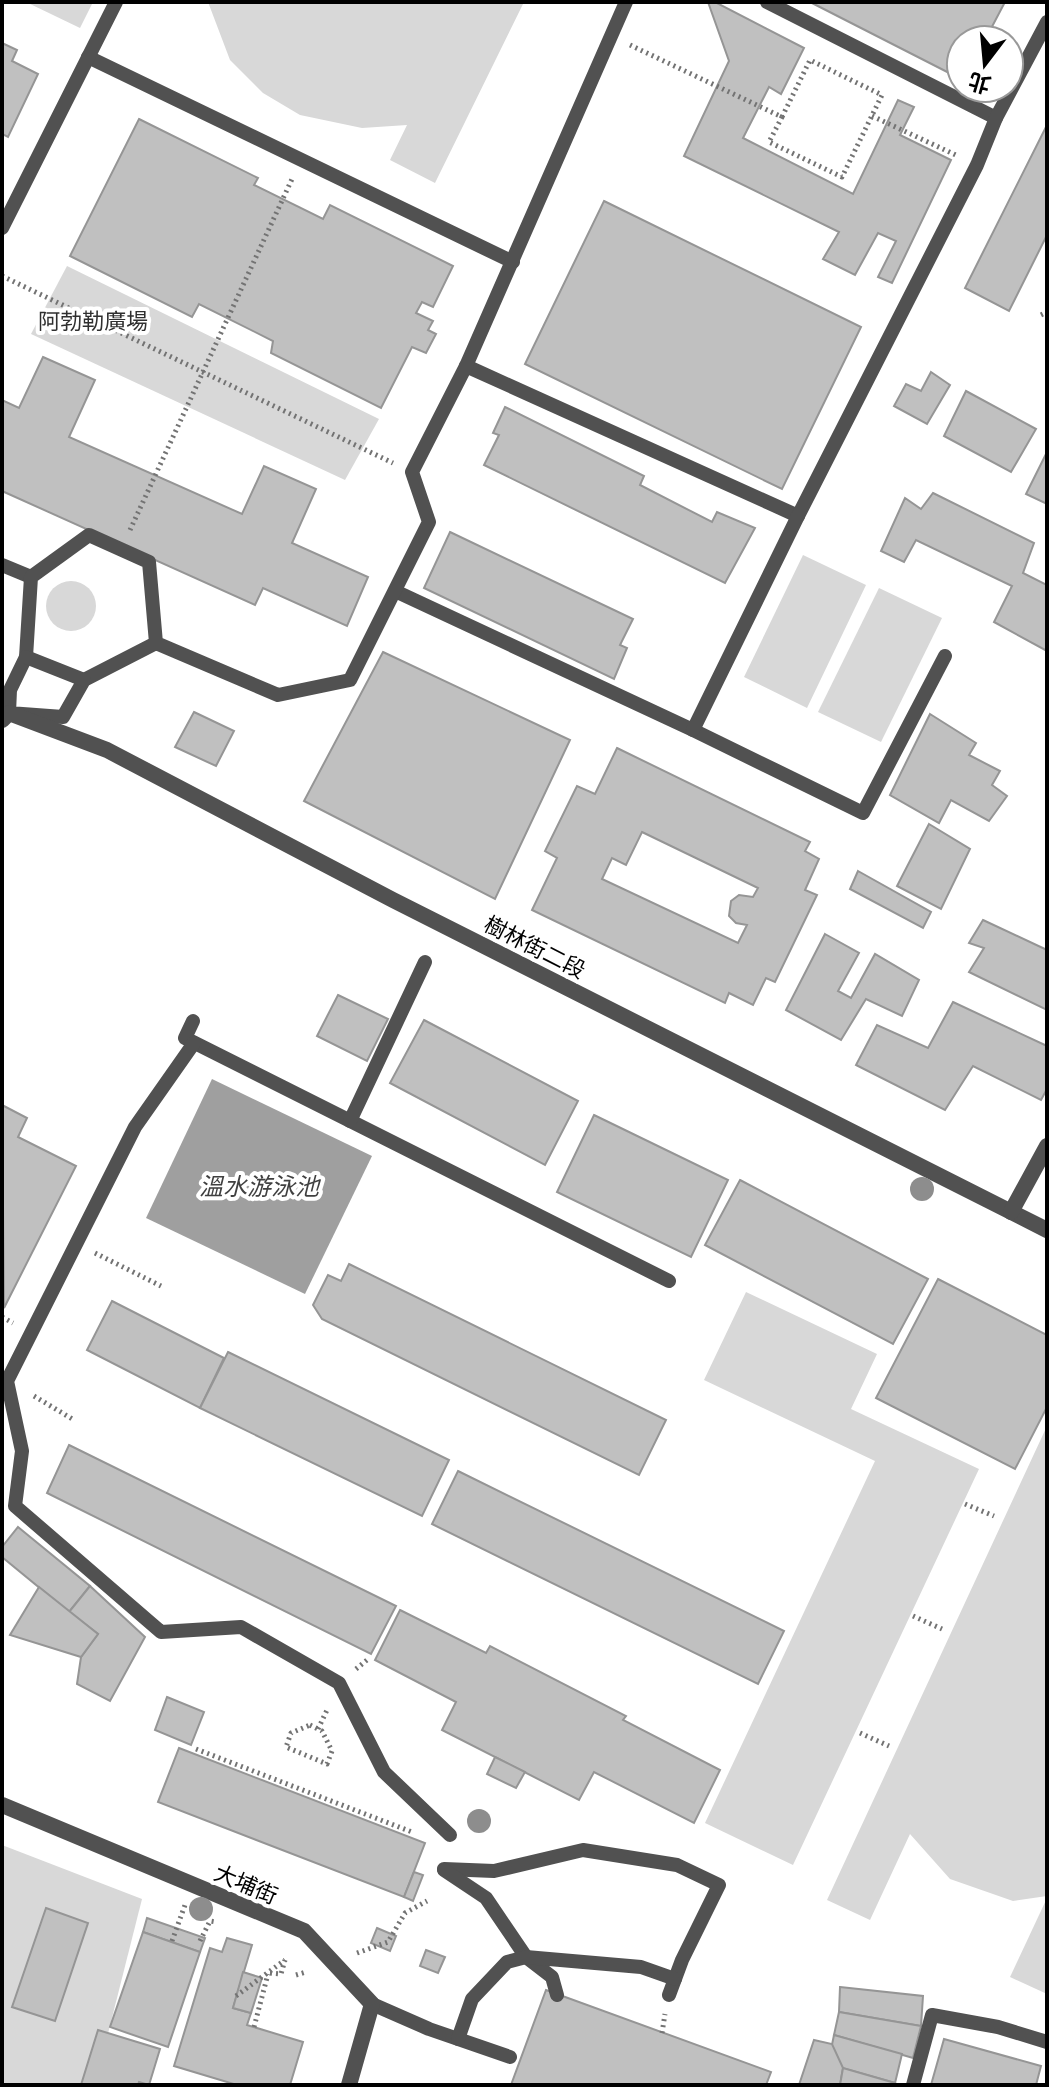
<svg xmlns="http://www.w3.org/2000/svg" width="1049" height="2087" font-family="Inter,'Noto Sans TC',sans-serif">
<style>
.green{fill:#d8d8d8}
.water{fill:#9f9f9f}
.building{fill:#c0c0c0;stroke:#959595;stroke-width:2;fill-rule:evenodd}
.lines{fill:none;stroke-linecap:round;stroke-linejoin:round}
.path{stroke:#737373;stroke-width:5;stroke-dasharray:2 4;stroke-linecap:butt}
.service{stroke:#515151;stroke-width:14}
.minor{stroke:#515151;stroke-width:16}
.tree{fill:#8d8d8d}
.labels{text-anchor:middle;stroke-width:8;stroke-linejoin:round;paint-order:stroke}
.park-label{font-size:22px;fill:#2f2f2f;stroke:#fff}
.street-label{font-size:22px;fill:#000;stroke:#fff}
.water-label{font-size:24px;font-style:italic;fill:#404040;stroke:#fff}
</style>
<rect width="100%" height="100%" fill="#fff"/>
<g class="green">
<polygon points="26,2 93,2 80,28"/>
<polygon points="208,2 524,2 435,183 390,160 407,125 362,128 300,115 263,93 230,60"/>
<polygon points="67,266 379,419 345,480 31,334"/>
<polygon points="803,555 866,585 807,708 744,677"/>
<circle cx="71" cy="606" r="25"/>
<polygon points="879,588 942,618 881,742 818,712"/>
<polygon points="746,1292 877,1354 851,1409 979,1469 793,1865 705,1823 875,1461 704,1380"/>
<polygon points="1047,1426 1047,1896 1013,1901 950,1879 910,1834 870,1920 827,1900"/>
<polygon points="2,1845 142,1899 95,2085 2,2085"/>
<polygon points="1047,1898 1047,1994 1010,1977"/>
</g>
<polygon class="water" points="212,1079 372,1156 305,1294 146,1218"/>
<g class="building">
<polygon points="708,2 715,2 804,48 781,94 769,87 743,138 853,194 898,100 914,107 900,135 951,160 892,283 878,277 896,241 878,233 855,275 823,259 839,232 684,156 729,61"/>
<polygon points="810,2 1005,2 985,40 961,40 961,79"/>
<polygon points="2,43 17,50 12,61 38,74 8,137 2,134"/>
<polygon points="139,119 258,178 254,185 323,219 330,205 453,266 433,307 422,302 416,313 433,321 428,330 436,334 426,353 412,347 381,408 271,353 273,341 199,304 192,317 70,256"/>
<polygon points="1047,125 1047,235 1009,311 965,288"/>
<polygon points="604,201 861,327 782,489 525,364"/>
<polygon points="43,357 95,380 69,437 242,514 264,466 316,489 292,543 368,577 347,626 263,588 255,605 2,491 2,400 19,408"/>
<polygon points="931,372 950,385 927,424 894,406 906,384 921,391"/>
<polygon points="966,391 1036,429 1011,472 944,436"/>
<polygon points="505,407 644,476 640,485 712,522 717,512 755,528 725,583 484,465 499,435 493,433"/>
<polygon points="1047,452 1047,504 1026,494"/>
<polygon points="933,493 1034,543 1023,573 1047,585 1047,651 994,622 1012,586 916,540 904,562 881,551 905,498 921,509"/>
<polygon points="450,532 633,619 620,645 627,648 614,679 424,588"/>
<polygon points="383,652 570,740 495,899 304,801"/>
<polygon points="194,712 234,731 216,766 175,747"/>
<polygon points="930,714 976,743 969,755 1000,771 992,785 1007,796 989,821 951,800 939,823 890,795"/>
<path d="M617 748 810 842 805 851 819 859 805 890 817 895 775 982 766 978 753 1005 729 993 725 1003 532 910 557 858 545 851 577 786 595 794ZM642 832 758 888 753 897 739 895 731 901 729 916 736 923 747 925 738 943 602 879 612 858 626 865Z"/>
<polygon points="929,824 970,849 941,909 897,886"/>
<polygon points="858,871 931,912 923,928 850,889"/>
<polygon points="983,920 1047,950 1047,1010 969,972 984,948 969,943"/>
<polygon points="825,934 859,953 838,991 851,998 875,954 919,980 902,1016 866,999 841,1040 786,1010"/>
<polygon points="338,995 388,1019 367,1061 317,1036"/>
<polygon points="953,1002 1047,1046 1047,1089 1041,1100 973,1066 945,1110 856,1065 877,1025 928,1048"/>
<polygon points="424,1020 578,1101 545,1165 390,1083"/>
<polygon points="2,1105 27,1118 18,1137 76,1166 4,1308"/>
<polygon points="594,1115 728,1180 691,1257 557,1192"/>
<polygon points="740,1180 928,1279 893,1344 705,1245"/>
<polygon points="349,1264 666,1420 639,1475 322,1319 313,1305 328,1275 341,1281"/>
<polygon points="938,1279 1047,1335 1047,1407 1015,1469 876,1398"/>
<polygon points="112,1301 224,1358 200,1408 87,1350"/>
<polygon points="228,1352 449,1460 422,1516 200,1408"/>
<polygon points="69,1445 396,1606 371,1654 47,1493"/>
<polygon points="458,1471 784,1631 758,1684 432,1524"/>
<polygon points="18,1527 90,1586 69,1612 2,1557 2,1547"/>
<polygon points="90,1586 145,1637 110,1701 77,1684 81,1657 98,1634 69,1612"/>
<polygon points="39,1587 98,1634 81,1657 10,1635"/>
<polygon points="400,1610 486,1653 490,1646 626,1716 623,1720 720,1770 694,1823 594,1772 579,1800 442,1730 456,1702 375,1660"/>
<polygon points="167,1697 204,1712 191,1745 155,1730"/>
<polygon points="179,1748 425,1843 404,1897 158,1802"/>
<polygon points="495,1757 525,1772 516,1788 487,1774"/>
<polygon points="414,1872 423,1875 413,1901 404,1897"/>
<polygon points="46,1908 88,1923 55,2021 12,2007"/>
<polygon points="147,1918 205,1938 200,1952 143,1932"/>
<polygon points="377,1928 396,1936 390,1951 371,1943"/>
<polygon points="143,1932 200,1952 168,2047 110,2027"/>
<polygon points="227,1938 252,1945 233,2008 251,2013 247,2025 303,2042 290,2085 237,2085 174,2066 210,1948 222,1952"/>
<polygon points="426,1950 445,1957 438,1973 420,1966"/>
<polygon points="243,1972 262,1978 251,2013 233,2008"/>
<polygon points="840,1987 923,1996 921,2026 839,2012"/>
<polygon points="546,1990 771,2072 766,2085 511,2085"/>
<polygon points="839,2012 921,2026 913,2058 834,2035"/>
<polygon points="98,2030 160,2049 149,2085 139,2082 138,2085 81,2085"/>
<polygon points="834,2035 902,2054 895,2083 828,2064"/>
<polygon points="944,2039 1041,2066 1036,2085 931,2085"/>
<polygon points="814,2040 832,2044 843,2068 840,2085 799,2085"/>
<polygon points="843,2068 895,2083 894,2085 840,2085"/>
</g>
<g class="lines">
<g class="path">
<polyline points="630,45 782,117 769,142 842,177 882,95 810,60 782,117"/>
<polyline points="872,116 958,156"/>
<polyline points="2,276 393,463"/>
<polyline points="1041,315 1047,312"/>
<polyline points="130,530 292,179"/>
<polyline points="95,1253 161,1286"/>
<polyline points="2,1317 13,1323"/>
<polyline points="34,1396 74,1420"/>
<polyline points="965,1504 994,1516"/>
<polyline points="913,1616 942,1629"/>
<polyline points="356,1669 367,1660"/>
<polygon points="310,1725 322,1731 332,1751 327,1764 286,1747 291,1733"/>
<polyline points="318,1729 328,1708"/>
<polyline points="860,1733 889,1746"/>
<polyline points="196,1749 412,1832"/>
<polyline points="172,1941 185,1905"/>
<polyline points="200,1941 210,1921 216,1922"/>
<polyline points="357,1953 388,1942 405,1913 427,1901"/>
<polyline points="270,1973 281,1974 285,1960"/>
<polyline points="296,1975 306,1972"/>
<polyline points="236,1996 285,1960"/>
<polyline points="254,2027 268,1974"/>
<polyline points="662,2033 665,2014"/>
</g>
<g class="service">
<polyline points="767,2 996,118"/>
<polyline points="88,57 513,262"/>
<polyline points="2,228 116,2"/>
<polyline points="466,366 798,516"/>
<polyline points="2,565 31,577"/>
<polyline points="395,591 693,730 863,813 945,656"/>
<polyline points="156,643 149,562 89,535 31,577 26,657 10,690 9,713 63,717 84,680 156,643 278,695 350,680 429,522 412,472 466,366 626,2"/>
<polyline points="26,657 84,680"/>
<polyline points="693,730 798,516 977,165 996,118 1047,22"/>
<polyline points="193,1021 185,1038 669,1281"/>
<polyline points="194,1043 135,1127 7,1381 22,1451 15,1506 161,1632 241,1627 339,1683 384,1772 450,1835"/>
<polyline points="350,1121 425,962"/>
<polyline points="444,1869 494,1871 583,1850 677,1865 719,1885 682,1960 669,1995"/>
<polyline points="444,1870 486,1898 526,1957 552,1977 557,1995"/>
<polyline points="372,2004 429,2029 510,2057"/>
<polyline points="458,2039 472,1999 507,1962 526,1957 641,1967 675,1979"/>
<polyline points="913,2085 932,2015 998,2027 1047,2042"/>
</g>
<g class="minor">
<polyline points="2,720 9,713 107,750 393,900 1047,1230"/>
<polyline points="1011,1212 1047,1146"/>
<polyline points="2,1805 304,1931 372,2004 349,2085"/>
</g>
</g>
<g class="tree">
<circle cx="922" cy="1189" r="12"/>
<circle cx="479" cy="1821" r="12"/>
<circle cx="201" cy="1909" r="12"/>
</g>
<g class="labels">
<g class="park-label">
<text x="93" y="329">阿勃勒廣場</text>
</g>
<g class="street-label">
<text transform="translate(535 947) rotate(27)" y="8">樹林街二段</text>
<text transform="translate(246 1884) rotate(23)" y="8">大埔街</text>
</g>
<g class="water-label">
<text x="259" y="1195">溫水游泳池</text>
</g>
</g>
<rect width="1049" height="2087" fill="none" stroke="#000000" stroke-width="8"/>
<g transform="translate(985 64) rotate(196)"><circle r="38" fill="#ffffff" stroke="#999999" stroke-width="2"/>
<path d="M0-6L14 30L0 20L-14 30Z" fill="#000000"/>
<text y="-12" font-size="22" font-weight="bold" text-anchor="middle" fill="#000000">北</text>
</g>
</svg>
